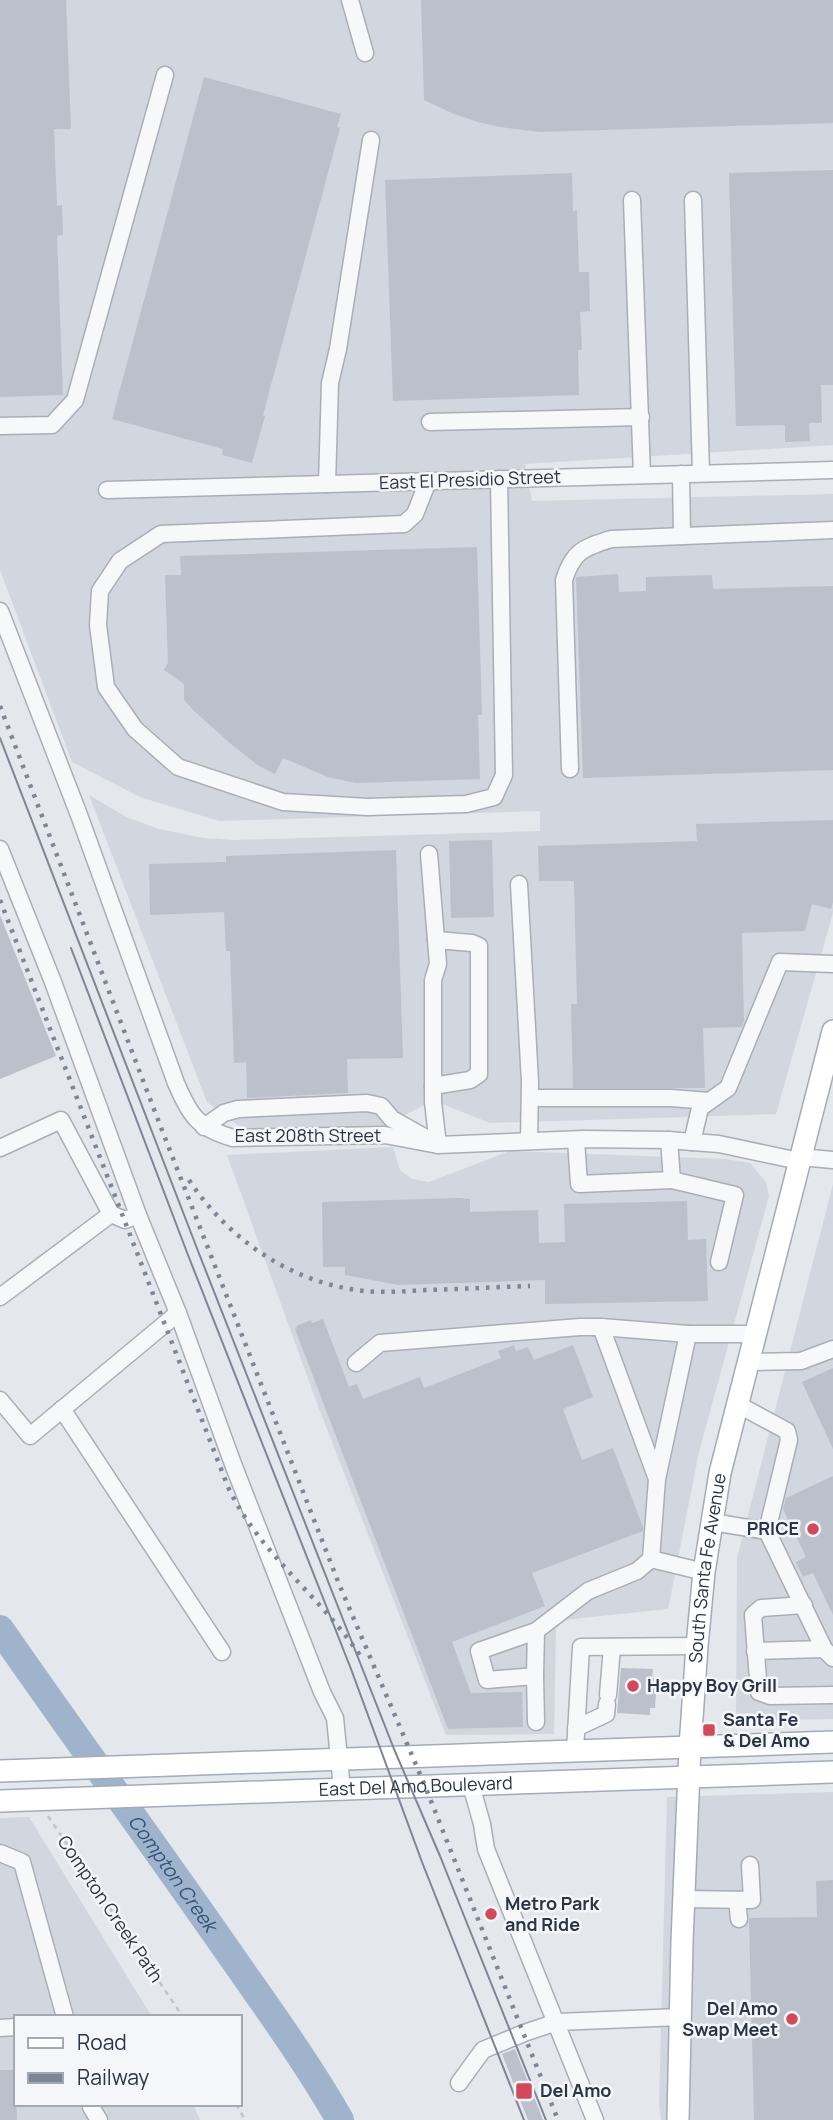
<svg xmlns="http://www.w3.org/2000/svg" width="833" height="2120" font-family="Manrope,sans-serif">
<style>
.built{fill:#d2d6de}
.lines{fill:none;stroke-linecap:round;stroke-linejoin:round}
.river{stroke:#9fb4cc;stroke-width:28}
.building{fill:#bbc0ca}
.minor-casing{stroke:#a9aeb7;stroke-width:19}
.major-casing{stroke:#a3abb8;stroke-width:24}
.path{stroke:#c2c5cb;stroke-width:2.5;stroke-dasharray:5 5;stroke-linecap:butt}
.minor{stroke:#f7f8fa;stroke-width:16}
.major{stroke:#fff;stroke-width:21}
.tram{stroke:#7d8696;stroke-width:2}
.rail{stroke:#7d8696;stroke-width:4.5;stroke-dasharray:3.5 7;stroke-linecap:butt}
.poi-dot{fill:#d1495b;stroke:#f4f6f9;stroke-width:2.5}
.labels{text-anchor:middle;stroke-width:5;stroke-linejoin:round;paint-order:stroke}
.street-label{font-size:18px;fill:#2b3445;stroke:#f4f6f9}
.poi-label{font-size:18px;font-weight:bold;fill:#2b3445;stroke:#f4f6f9;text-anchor:start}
.water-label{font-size:19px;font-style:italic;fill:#34527a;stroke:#f4f6f9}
</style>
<rect width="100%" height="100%" fill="#e4e7ec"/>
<g class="built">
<polygon points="0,0 833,0 833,445 525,464 532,501 833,494 833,913 776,1114 490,1123 445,1105 422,1106 405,1115 398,1127 246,1131 207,1102 89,795 126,817 159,829 203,838 234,840 540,831 540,811 219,821 140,797 72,762 0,570"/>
<polygon points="393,1147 400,1170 412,1179 429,1182 510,1151 725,1159 750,1163 766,1182 769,1196 699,1452 668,1609 563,1620 556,1629 554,1734 446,1735 318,1406 227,1155"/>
<polygon points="833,1184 833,1719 736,1721 737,1558"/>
<polygon points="833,1792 833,2120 661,2120 659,2104 667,1797"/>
<polygon points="29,1817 152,2017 16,2017 16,2104 193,2104 200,2120 0,2120 0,1818"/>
</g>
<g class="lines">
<path class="river" id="s1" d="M0 1629C77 1740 157 1849 234 1960 271 2013 308 2064 340 2120"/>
</g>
<g class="building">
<polygon points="0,0 66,0 71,129 54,129 57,206 62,205 63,235 57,236 63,395 0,397"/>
<polygon points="421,0 833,0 833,123 540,132 500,127 478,122 454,114 424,100"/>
<polygon points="204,77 341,114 337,127 340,128 263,415 265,416 252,463 222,455 223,449 112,419"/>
<polygon points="833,170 833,385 821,385 822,423 809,423 810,441 785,442 785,425 736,426 729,173"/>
<polygon points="572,173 573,211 577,210 579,272 589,272 590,311 580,312 582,350 578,350 579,395 393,401 385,180"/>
<polygon points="477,547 482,715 478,715 480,779 356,783 328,777 283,758 275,774 259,766 231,744 194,711 184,700 184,684 164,670 168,663 165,575 181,575 180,556"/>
<polygon points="618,574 619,592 646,591 646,577 712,575 713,589 833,586 833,770 583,778 576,577"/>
<polygon points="833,820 833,902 831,909 812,904 805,931 742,933 744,1021 742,1027 703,1028 705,1088 573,1088 571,1004 577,1004 574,881 539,881 538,846 697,841 696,824"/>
<polygon points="492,840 494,917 451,918 449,841"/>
<polygon points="396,850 403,1058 347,1059 348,1093 247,1098 246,1062 234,1063 230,951 226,951 224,912 150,915 149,864 226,862 226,856"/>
<polygon points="0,915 56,1056 0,1079"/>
<polygon points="459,1198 470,1199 470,1212 538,1210 539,1243 565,1242 564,1204 687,1201 688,1240 706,1239 708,1301 545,1304 545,1280 398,1285 345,1275 345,1267 323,1267 322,1202"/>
<polygon points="323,1319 349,1387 357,1384 363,1399 420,1377 424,1388 501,1358 498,1351 514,1345 516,1351 528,1347 534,1360 573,1345 593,1397 563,1409 582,1460 613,1448 643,1527 643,1531 532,1573 545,1606 452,1642 471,1693 522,1692 523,1727 448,1729 295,1329 297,1328 296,1326 311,1320 312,1323"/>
<polygon points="833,1368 833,1449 802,1382"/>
<polygon points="833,1476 833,1615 813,1573 803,1577 796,1562 806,1557 783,1509 786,1498"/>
<polygon points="621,1668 653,1669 652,1678 657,1678 655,1708 650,1708 650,1715 617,1713"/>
<polygon points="833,1880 833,2120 754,2120 749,1918 817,1917 816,1881"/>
<polygon points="515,2049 543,2120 528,2120 502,2054"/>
<polygon points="0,2070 15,2070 17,2120 0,2120"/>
</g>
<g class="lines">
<g class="minor-casing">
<g id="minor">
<polyline points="350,0 365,53"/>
<polyline points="632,200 642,475"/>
<polyline points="693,200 701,473"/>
<polyline points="430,422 641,417"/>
<polyline points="0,426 52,425 75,400 165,75"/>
<polyline points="681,474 682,536"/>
<polyline points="428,481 415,514 404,524 161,534 120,561 100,591 98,625 106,687 135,729 178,767 283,802 368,807 466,804 494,797 504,775 499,479"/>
<polyline points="327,484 330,383 338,349 371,140"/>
<polyline points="107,490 833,470"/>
<path d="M0 611 79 815 176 1083C190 1116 198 1128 233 1138L385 1135 438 1145 584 1139 667 1140 719 1144 799 1161"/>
<path d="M570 769 564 580C573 551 583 548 611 539L833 530"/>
<polyline points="0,849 53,982 138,1215 178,1313 233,1464 322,1692 335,1718 342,1789"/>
<polyline points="429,854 438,964 433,980 433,1102 438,1145"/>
<polyline points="519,884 530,1082 529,1141"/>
<polyline points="433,1086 470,1080 479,1074 479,946 472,943 436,940"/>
<polyline points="530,1098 671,1098 709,1101"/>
<polyline points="204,1127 224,1113 238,1109 367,1103 381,1106 392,1119 426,1138"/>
<polyline points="576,1140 579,1184 672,1180 669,1140"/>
<polyline points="692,1142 700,1108 728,1088 780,962 833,964"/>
<polyline points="0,1148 61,1120 111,1214 125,1220 138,1215"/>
<polyline points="800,1157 833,1160"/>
<polyline points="672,1180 735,1195 719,1262"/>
<polyline points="0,1297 111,1214"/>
<polyline points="747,1362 801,1361 833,1349"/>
<polyline points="356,1363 380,1343 580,1327 601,1327"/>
<polyline points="0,1400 30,1436 178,1313"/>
<polyline points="737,1404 787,1431 789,1440 767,1531 824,1649 833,1658"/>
<polyline points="62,1409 222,1652"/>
<polyline points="657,1479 688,1334"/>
<polyline points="712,1522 767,1531"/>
<polyline points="651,1559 657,1479 601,1327 688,1334 754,1334"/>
<polyline points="804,1605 761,1608 753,1615 759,1692 770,1696 833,1695"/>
<polyline points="536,1631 535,1676 487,1680 479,1651 536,1631 588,1591 637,1571 651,1559 704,1572"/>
<polyline points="755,1651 824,1649"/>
<polyline points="535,1676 536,1722"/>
<polyline points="608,1695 612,1647"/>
<polyline points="576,1728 606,1714 607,1704"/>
<polyline points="575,1751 581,1647 697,1646"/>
<polyline points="471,1785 482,1824 486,1849 595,2120"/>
<polyline points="0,1853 22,1862 65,2017"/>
<polyline points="684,1899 752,1900 750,1865"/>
<polyline points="737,1900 739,1919"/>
<polyline points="0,2028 16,2027"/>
<polyline points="459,2083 483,2050 524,2033 557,2022 680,2017"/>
<polyline points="91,2107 99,2120"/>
</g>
</g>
<g class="major-casing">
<g id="major">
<polyline points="0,1771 833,1742"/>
<path id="s2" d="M0 1801 833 1772"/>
<path id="s3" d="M678 2120 682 1942 690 1747 697 1646 704 1572 720 1473 833 1031"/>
</g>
</g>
<g class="path">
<polyline points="48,1816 183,2017"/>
<polyline points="236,2104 245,2120"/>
</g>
<use href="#minor" class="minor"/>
<use href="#major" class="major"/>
<g class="tram">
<polyline points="0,738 198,1251 394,1749 440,1856 546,2120"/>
<polyline points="71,948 188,1255 351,1669 422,1862 524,2120"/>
</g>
<g class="rail">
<polyline points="0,706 160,1125 339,1584 425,1786 558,2120"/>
<path d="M0 900 228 1487C260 1555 323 1598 363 1660"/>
<path d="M189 1180C229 1240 291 1283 364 1291 385 1293 407 1291 428 1290 462 1289 496 1287 530 1286"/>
</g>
</g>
<g class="poi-dot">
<circle cx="813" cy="1529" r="7"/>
<circle cx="633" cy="1686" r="7"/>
<rect x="702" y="1723" width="14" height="14" rx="3.5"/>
<circle cx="491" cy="1914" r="7"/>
<circle cx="792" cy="2019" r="7"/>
<rect x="515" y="2082" width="18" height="18" rx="3.5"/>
</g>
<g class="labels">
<g class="street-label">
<text transform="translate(470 480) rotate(-2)" y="6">East El Presidio Street</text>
<text x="308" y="1142">East 208th Street</text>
<text dy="6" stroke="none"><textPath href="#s3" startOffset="553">South Santa Fe Avenue</textPath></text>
<text dy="6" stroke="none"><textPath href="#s2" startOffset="416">East Del Amo Boulevard</textPath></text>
<text transform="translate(110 1909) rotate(56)" y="6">Compton Creek Path</text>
</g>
<g class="poi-label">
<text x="799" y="1535" text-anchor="end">PRICE</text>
<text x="647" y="1692">Happy Boy Grill</text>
<text x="723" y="1726">Santa Fe<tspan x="723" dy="21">&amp; Del Amo</tspan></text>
<text x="505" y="1910">Metro Park<tspan x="505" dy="21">and Ride</tspan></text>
<text x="778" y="2015" text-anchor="end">Del Amo<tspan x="778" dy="21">Swap Meet</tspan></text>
<text x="540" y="2097">Del Amo</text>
</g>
<g class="water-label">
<text dy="7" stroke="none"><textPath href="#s1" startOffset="299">Compton Creek</textPath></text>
</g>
</g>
<rect x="14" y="2015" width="228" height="91" fill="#f4f6f9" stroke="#a4a8b1" stroke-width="2"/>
<rect x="28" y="2038" width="35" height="10" fill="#ffffff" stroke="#a4a8b1" stroke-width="2"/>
<text x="77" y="2050" font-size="21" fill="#2b3445">Road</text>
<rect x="28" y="2073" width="35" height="10" fill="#7d8696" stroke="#a4a8b1" stroke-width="2"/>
<text x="77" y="2085" font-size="21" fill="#2b3445">Railway</text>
</svg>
